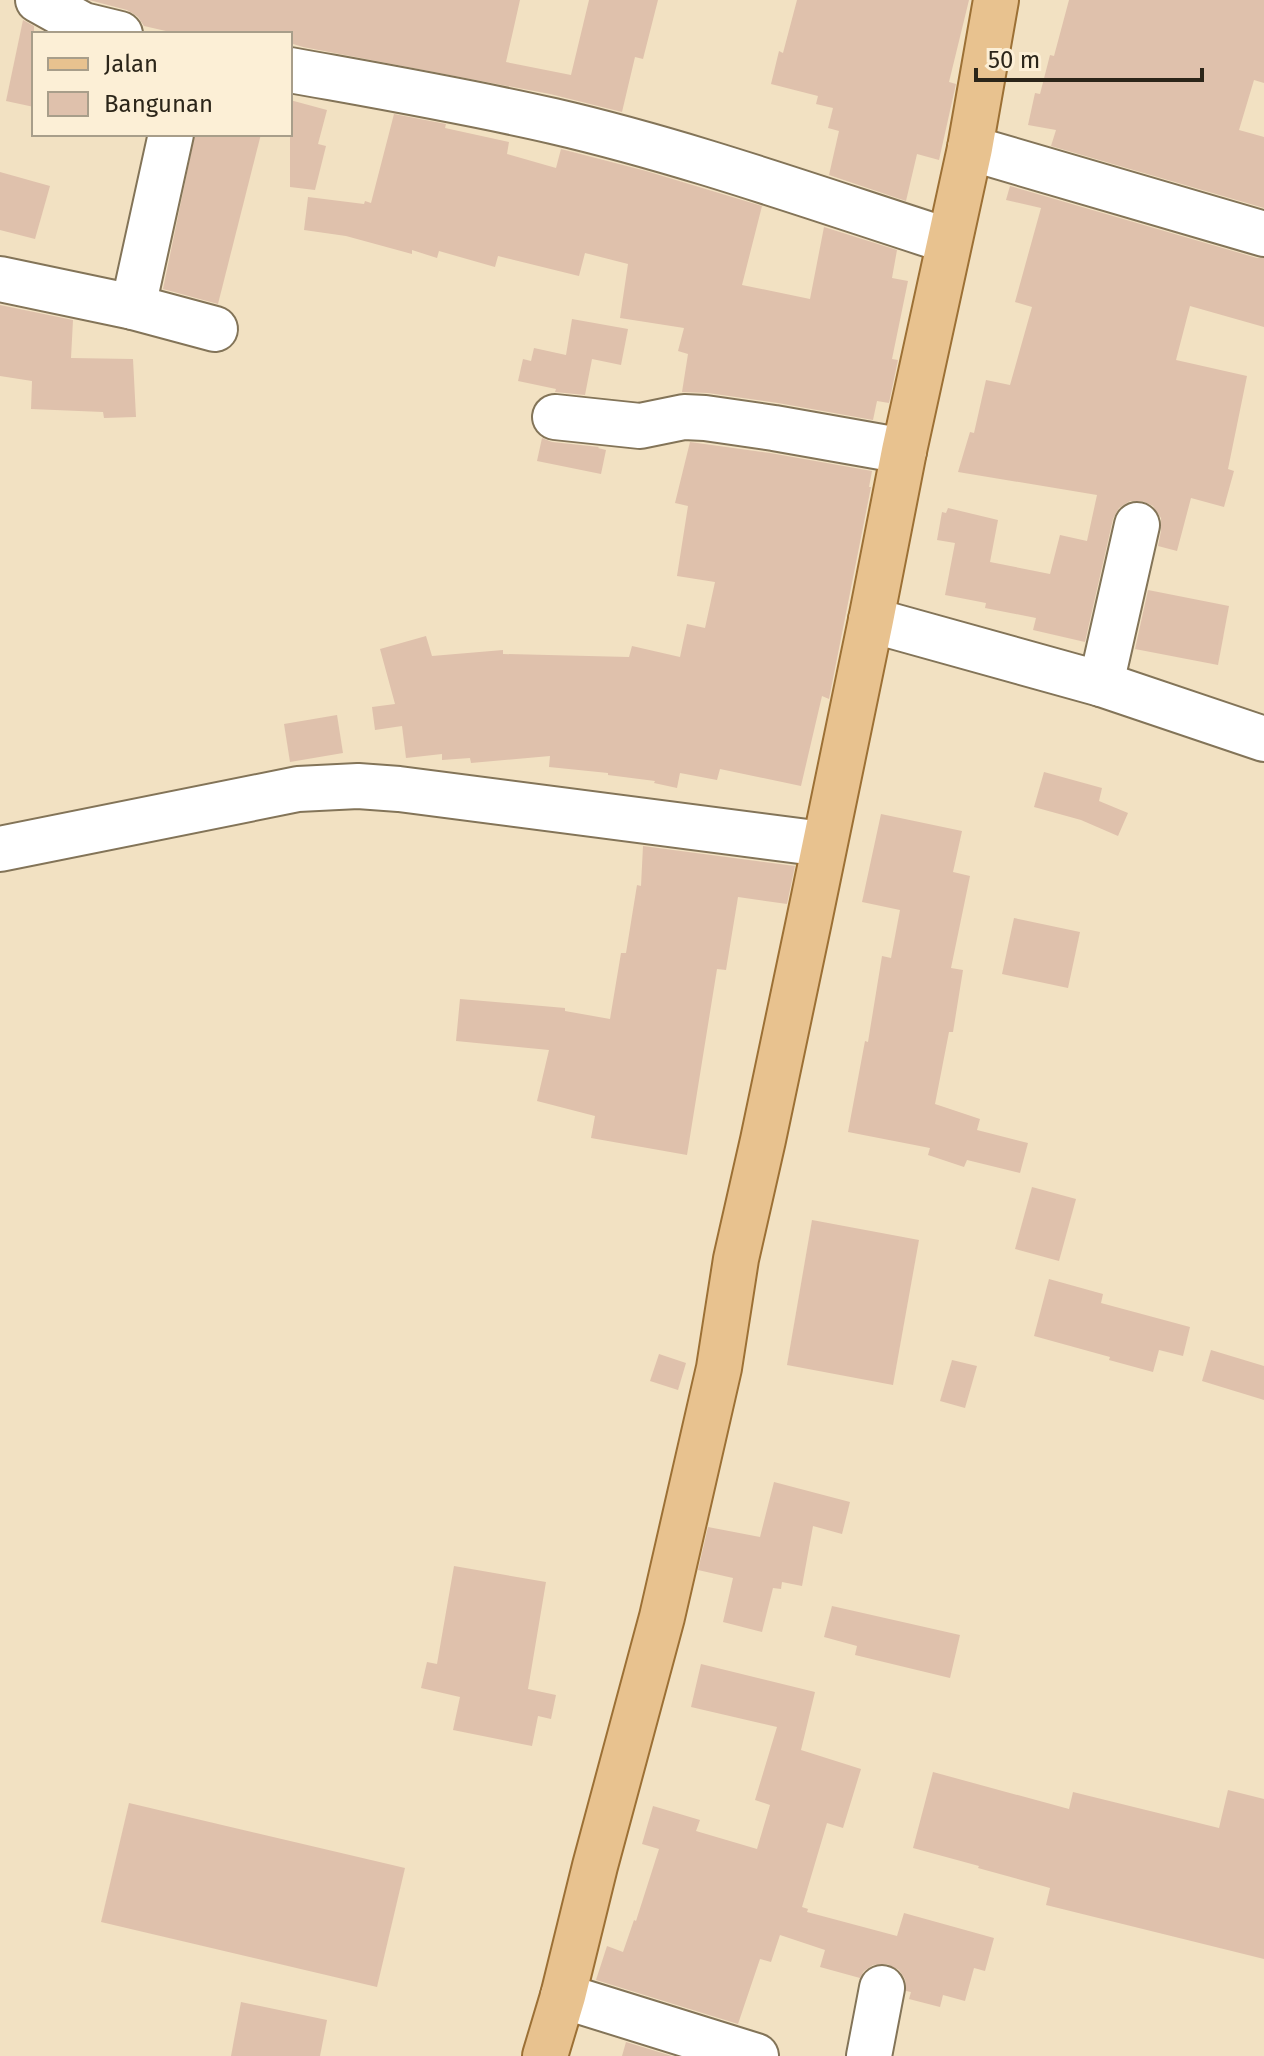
<svg xmlns="http://www.w3.org/2000/svg" width="1264" height="2056" font-family="'Fira Sans',sans-serif">
<style>
.building{fill:#dfc1ac}
.lines{fill:none;stroke-linecap:round;stroke-linejoin:round}
.minor-casing{stroke:#837458;stroke-width:48}
.major-casing{stroke:#9c7035;stroke-width:48}
.minor{stroke:#fff;stroke-width:44}
.major{stroke:#e8c28f;stroke-width:44}
</style>
<rect width="100%" height="100%" fill="#f2e1c2"/>
<g class="building">
<polygon points="89,0 520,0 506,62 571,75 589,0 658,0 643,59 635,57 622,112 550,94 303,47 290,43 290,34 179,34 144,26 138,17 127,10"/>
<polygon points="797,0 969,0 949,82 956,84 939,160 917,154 906,201 829,175 839,131 828,128 833,108 816,104 818,96 771,84 779,51 783,53"/>
<polygon points="1069,0 1264,0 1264,83 1254,80 1239,130 1264,137 1264,208 1051,146 1056,130 1028,125 1035,93 1040,94 1050,55 1054,56"/>
<polygon points="23,20 34,26 34,107 6,101"/>
<polygon points="290,100 327,110 318,144 326,146 315,190 290,187"/>
<polygon points="394,114 446,124 445,128 509,142 507,154 556,168 561,149 646,171 762,206 742,285 810,299 824,227 897,250 892,278 908,281 892,359 898,360 889,403 877,401 873,420 778,403 708,393 682,392 688,354 678,351 684,328 620,318 628,264 585,253 579,276 498,256 495,267 439,251 437,258 412,250 412,254 346,236 304,230 308,197 364,204 365,201 371,203"/>
<polygon points="195,134 261,134 218,304 163,289"/>
<polygon points="0,172 50,186 35,239 0,230"/>
<polygon points="1010,186 1257,258 1264,258 1264,327 1190,306 1176,360 1247,376 1228,469 1234,471 1224,507 1191,498 1177,551 1158,546 1161,531 1161,518 1153,506 1142,501 1130,501 1119,508 1113,519 1085,642 1033,630 1036,618 985,608 986,603 945,595 955,543 937,540 942,512 946,513 948,508 998,520 990,562 1050,574 1060,535 1087,541 1097,495 958,472 970,432 974,433 986,380 1010,385 1032,307 1015,302 1041,208 1006,200"/>
<polygon points="0,305 73,320 71,358 133,359 136,417 104,418 103,412 31,409 32,381 0,376"/>
<polygon points="572,319 628,329 621,365 592,359 585,395 555,392 556,389 518,381 523,359 531,361 534,348 566,355"/>
<polygon points="542,438 552,442 599,447 598,448 606,450 601,474 537,461"/>
<polygon points="690,442 770,453 872,471 869,487 871,487 829,699 822,696 801,786 720,769 717,780 680,773 677,788 654,783 655,781 608,775 608,773 549,767 550,756 471,763 470,758 442,760 442,754 406,758 402,726 375,730 372,707 395,704 380,649 426,636 432,656 503,650 503,654 629,657 632,646 680,657 687,624 705,628 715,582 677,576 688,506 675,503"/>
<polygon points="1148,590 1229,606 1218,665 1135,649"/>
<polygon points="337,715 343,753 290,762 284,724"/>
<polygon points="1044,772 1102,788 1099,801 1128,813 1118,836 1081,820 1034,807"/>
<polygon points="881,814 962,831 953,872 970,876 951,968 963,970 953,1032 949,1032 935,1104 980,1119 977,1130 1028,1143 1020,1173 967,1160 964,1167 928,1155 930,1148 848,1132 865,1041 868,1042 882,956 891,958 900,910 862,902"/>
<polygon points="643,846 795,866 787,904 738,897 726,970 717,969 687,1155 591,1138 595,1116 537,1101 549,1050 456,1041 460,999 565,1008 565,1011 610,1019 621,953 626,953 637,885 641,886"/>
<polygon points="1014,918 1080,932 1068,988 1002,974"/>
<polygon points="1032,1187 1076,1199 1059,1261 1015,1249"/>
<polygon points="812,1220 919,1240 893,1385 787,1365"/>
<polygon points="1049,1279 1103,1294 1101,1303 1190,1327 1183,1356 1159,1350 1153,1372 1109,1360 1110,1357 1034,1336"/>
<polygon points="1211,1350 1264,1366 1264,1400 1202,1381"/>
<polygon points="659,1354 686,1363 678,1390 650,1381"/>
<polygon points="952,1360 977,1366 965,1408 940,1401"/>
<polygon points="774,1482 850,1502 842,1534 813,1526 802,1586 782,1582 781,1589 773,1588 762,1632 723,1622 733,1578 698,1570 708,1527 760,1537"/>
<polygon points="454,1566 546,1582 528,1689 556,1695 551,1719 538,1716 532,1746 453,1730 460,1697 421,1688 427,1662 437,1664"/>
<polygon points="832,1606 960,1635 950,1678 855,1655 857,1646 824,1637"/>
<polygon points="701,1664 815,1692 801,1750 861,1769 843,1828 827,1823 802,1907 808,1909 807,1912 897,1936 904,1913 994,1938 985,1971 974,1968 965,2001 943,1995 940,2007 909,1999 911,1992 906,1991 905,1979 899,1970 887,1964 873,1965 864,1971 860,1978 820,1967 825,1950 780,1935 771,1962 760,1959 738,2024 596,1980 607,1946 623,1952 634,1920 636,1921 659,1849 642,1844 653,1806 700,1820 696,1831 757,1849 770,1805 755,1800 777,1727 691,1707"/>
<polygon points="933,1772 1069,1809 1073,1792 1219,1828 1228,1790 1264,1799 1264,1959 1046,1905 1050,1888 978,1868 979,1866 913,1848"/>
<polygon points="129,1803 405,1868 377,1987 101,1922"/>
<polygon points="241,2002 327,2020 320,2056 231,2056"/>
<polygon points="626,2042 672,2056 622,2056"/>
</g>
<g class="lines">
<g class="minor-casing">
<g id="minor">
<polyline points="38,0 83,25 120,34"/>
<path d="M290 70C378 86 466 101 553 121 687 152 818 199 949 241"/>
<polyline points="970,148 1264,234"/>
<polyline points="0,279 133,307 171,134"/>
<polyline points="133,307 215,329"/>
<polyline points="555,417 640,426 684,417 705,418 774,428 904,451"/>
<polyline points="871,620 1101,684 1264,739"/>
<polyline points="1101,684 1137,525"/>
<polyline points="0,849 298,789 358,786 399,789 823,844"/>
<polyline points="563,1996 756,2056"/>
<polyline points="869,2056 882,1988"/>
</g>
</g>
<g class="major-casing">
<polyline id="major" points="545,2056 563,1996 595,1866 662,1617 719,1368 736,1259 763,1140 809,921 871,620 904,451 970,148 996,0"/>
</g>
<use href="#minor" class="minor"/>
<use href="#major" class="major"/>
</g>
<rect x="32" y="32" width="260" height="104" fill="#fcefd6" stroke="#a89e8a" stroke-width="2"/>
<rect x="48" y="58" width="40" height="12" fill="#e8c28f" stroke="#a89e8a" stroke-width="2"/>
<text x="104" y="72" font-size="24" fill="#2b2519">Jalan</text>
<rect x="48" y="92" width="40" height="24" fill="#dfc1ac" stroke="#a89e8a" stroke-width="2"/>
<text x="104" y="112" font-size="24" fill="#2b2519">Bangunan</text>
<path d="M976 68v12h226v-12" fill="none" stroke="#2b2519" stroke-width="4"/>
<text x="988" y="68" font-size="24" fill="#2b2519" stroke="#fcefd6" stroke-width="6" paint-order="stroke">50 m</text>
</svg>
